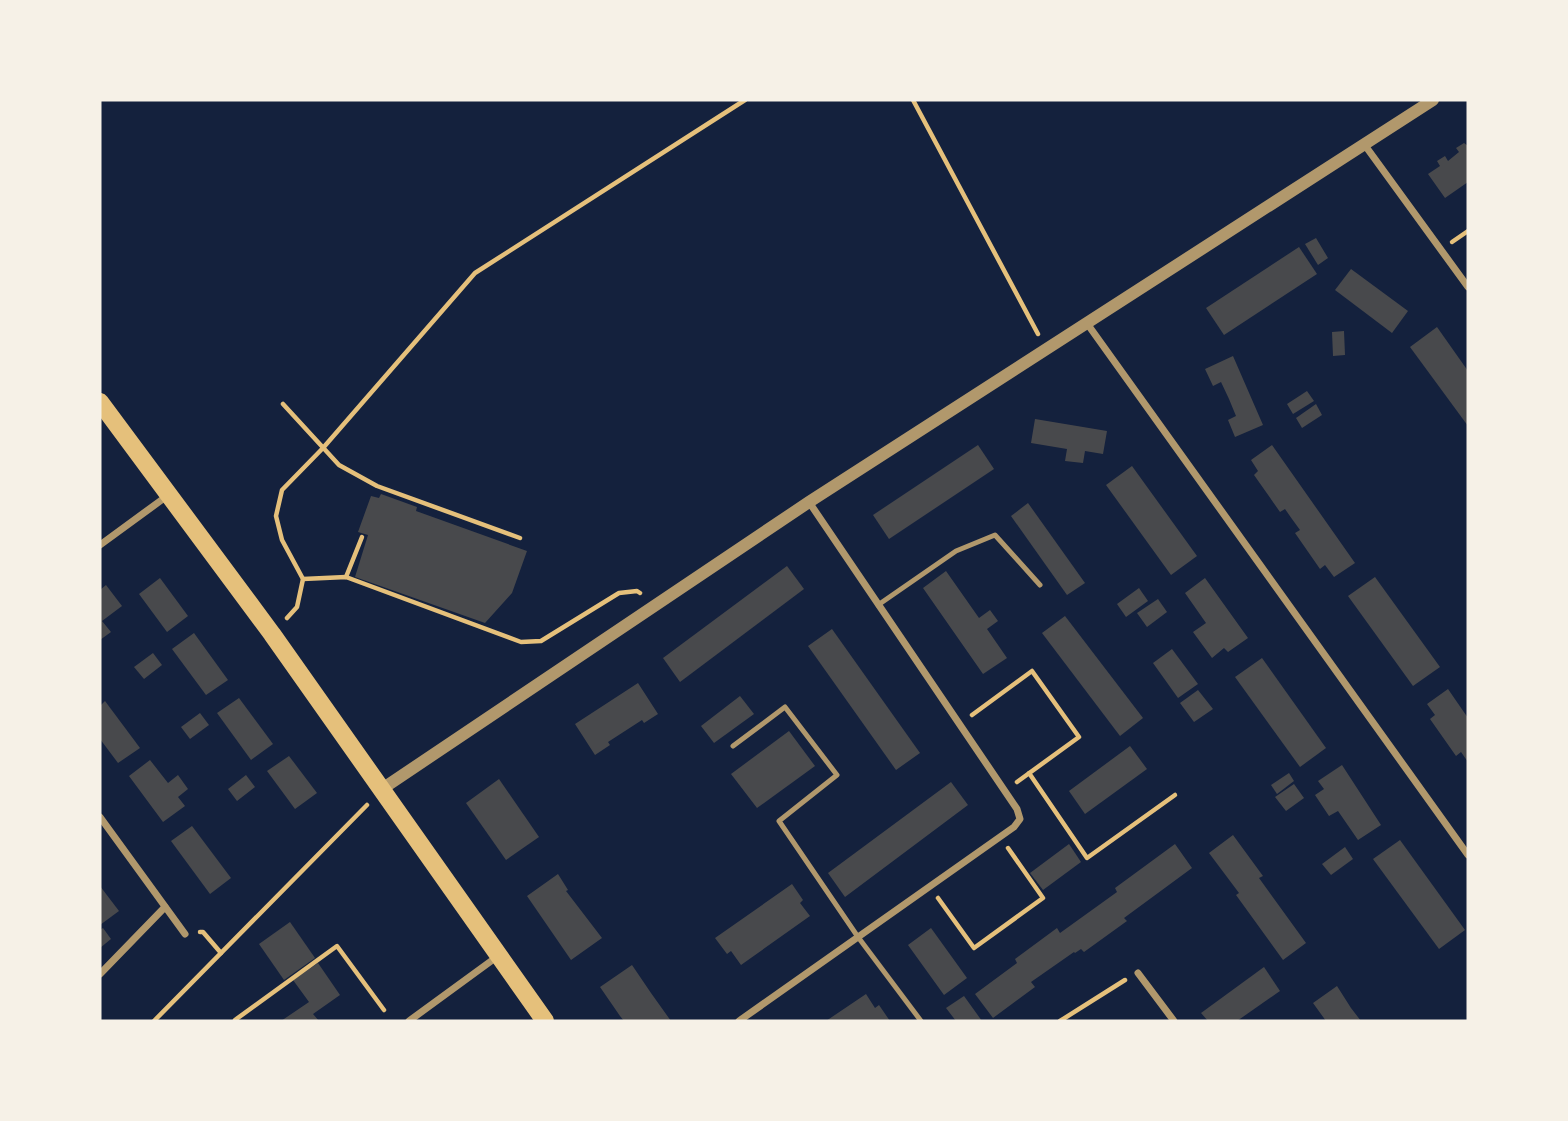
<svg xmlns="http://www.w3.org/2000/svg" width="1568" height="1121" font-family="Signika,sans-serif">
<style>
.building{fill:#48494c}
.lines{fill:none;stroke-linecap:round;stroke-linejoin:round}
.path{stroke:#e5c07b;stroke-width:4.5}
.service{stroke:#b1986c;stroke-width:5}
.minor{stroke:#b1986c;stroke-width:7}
.tertiary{stroke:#b1986c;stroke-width:12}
.primary{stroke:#e5c07b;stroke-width:18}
</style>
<rect width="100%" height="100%" fill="#14213d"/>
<g class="building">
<polygon points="1464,143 1468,146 1468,182 1445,198 1428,174 1440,166 1437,161 1445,156 1448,161 1459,152 1456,148"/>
<polygon points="1316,238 1328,258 1318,265 1305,244"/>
<polygon points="1299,247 1317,274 1224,335 1206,308"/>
<polygon points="1351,269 1408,311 1392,333 1335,290"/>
<polygon points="1437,327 1468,371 1468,426 1410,347"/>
<polygon points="1344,331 1345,355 1333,356 1332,332"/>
<polygon points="1233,356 1263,425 1235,437 1228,420 1236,416 1229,399 1221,382 1213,386 1205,369"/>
<polygon points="1307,391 1314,401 1293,414 1287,404"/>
<polygon points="1316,404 1322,415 1302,428 1296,418"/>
<polygon points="1035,419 1107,431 1103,454 1085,451 1083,463 1065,461 1067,449 1031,443"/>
<polygon points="978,445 994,469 889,539 873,515"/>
<polygon points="1272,445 1355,563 1334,577 1325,565 1320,569 1295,533 1300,530 1292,519 1285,509 1280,512 1254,475 1258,471 1251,460"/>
<polygon points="1132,466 1197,556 1171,575 1106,485"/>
<polygon points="381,494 417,507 416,511 527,551 512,593 485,623 355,577 368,535 358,532 371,496 379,498"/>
<polygon points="1028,503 1085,583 1067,595 1011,516"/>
<polygon points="787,566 804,589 680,682 663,658"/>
<polygon points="946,571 979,618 990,610 998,621 987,629 1007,658 983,674 923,588"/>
<polygon points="1375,577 1440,667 1413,686 1348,596"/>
<polygon points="160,578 188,616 167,632 139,594"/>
<polygon points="1205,578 1248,638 1228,652 1224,648 1212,658 1193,632 1206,623 1185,593"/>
<polygon points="106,585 122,606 102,621 111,632 100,640 100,590"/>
<polygon points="1139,588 1148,601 1126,617 1117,604"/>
<polygon points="1158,599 1167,612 1147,627 1137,613"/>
<polygon points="1065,616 1143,718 1120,736 1042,633"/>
<polygon points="832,629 920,753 896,770 808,646"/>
<polygon points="194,633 228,680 206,695 172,649"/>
<polygon points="1172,649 1198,684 1178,698 1153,663"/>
<polygon points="153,653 162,665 144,679 134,667"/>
<polygon points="1262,658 1326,748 1300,767 1235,677"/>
<polygon points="638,683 658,714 644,723 642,720 608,742 610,745 595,755 575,724"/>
<polygon points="1448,689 1468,718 1468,762 1461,752 1456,756 1430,719 1435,715 1427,704"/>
<polygon points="1198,690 1213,709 1194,722 1180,703"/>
<polygon points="740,696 754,714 714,743 701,726"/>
<polygon points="239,698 273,744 251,760 217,713"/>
<polygon points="105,701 140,748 118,763 100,739 100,706"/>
<polygon points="200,713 209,725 190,739 181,727"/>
<polygon points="789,731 815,766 757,808 731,774"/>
<polygon points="1130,746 1147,769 1085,814 1069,791"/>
<polygon points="289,756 317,793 295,809 267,771"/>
<polygon points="150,760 168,783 178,775 188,789 178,797 185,806 163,822 129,776"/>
<polygon points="1342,765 1381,825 1358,840 1338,811 1329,816 1315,795 1324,789 1318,781"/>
<polygon points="1289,773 1294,781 1277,794 1271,785"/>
<polygon points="246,775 255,787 237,801 228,789"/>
<polygon points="499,779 539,837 506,860 466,803"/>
<polygon points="951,782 968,805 845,897 828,873"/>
<polygon points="1294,784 1304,798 1286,811 1275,797"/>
<polygon points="192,826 231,878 210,894 171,841"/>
<polygon points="1233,835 1263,876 1259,878 1306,943 1283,960 1236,895 1239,893 1209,853"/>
<polygon points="1400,840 1465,930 1439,949 1373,859"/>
<polygon points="1069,844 1081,862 1043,890 1030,873"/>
<polygon points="1175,844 1192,868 1124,918 1127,921 1084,952 1081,949 1075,953 1074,952 1031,982 1035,987 993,1018 975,994 1017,963 1015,959 1057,928 1060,933 1117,892 1115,888"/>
<polygon points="1345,847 1353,859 1331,875 1322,864"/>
<polygon points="558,874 568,890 566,891 602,938 571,960 527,896"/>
<polygon points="792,884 803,900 800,903 810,916 741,965 731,951 727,954 715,938"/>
<polygon points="100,886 119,911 100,925"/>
<polygon points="290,922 315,958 284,980 259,944"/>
<polygon points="103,928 111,939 100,948 100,930"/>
<polygon points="931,928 967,978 944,995 908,945"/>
<polygon points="318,963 340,995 313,1014 319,1021 281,1021 309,1002 293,980"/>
<polygon points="632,965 651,993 671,1021 624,1021 620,1016 600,987"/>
<polygon points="1264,967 1280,991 1237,1021 1208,1021 1201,1013"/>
<polygon points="1337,986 1351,1008 1361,1021 1326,1021 1313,1003"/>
<polygon points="866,994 875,1008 879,1005 890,1021 826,1021"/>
<polygon points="964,996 982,1021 956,1021 946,1008"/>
</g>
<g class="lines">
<g class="path">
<polyline points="913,100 1038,334"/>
<polyline points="1452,242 1468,231"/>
<polyline points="283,404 339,465 377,486 520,538"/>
<polyline points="346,577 362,537"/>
<polyline points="303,579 346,577 521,642 541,641 619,593 637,591 640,593"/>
<polyline points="287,618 297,607 303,579 282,540 276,516 282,490 323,448 475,273 745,100"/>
<polyline points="972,715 1032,671 1079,737 1017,782"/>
<polyline points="1029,773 1087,858 1175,795"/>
<polyline points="938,898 974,948 1043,898 1008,848"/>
<polyline points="200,932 203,932 221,953"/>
<polyline points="235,1020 337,946 384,1010"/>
<polyline points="154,1021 367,805"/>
<polyline points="1060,1021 1125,980"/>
</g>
<g class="service">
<polyline points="878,605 956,551 995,535 1040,585"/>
<polyline points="733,746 785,707 837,775 779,821 858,937 921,1021"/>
</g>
<g class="minor">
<polyline points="1364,144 1468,287"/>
<polyline points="1086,322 1468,855"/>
<polyline points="100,545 167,496"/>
<polyline points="100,817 185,934"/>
<polyline points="1138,973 1174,1021"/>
<polyline points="100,974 165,907"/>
<polyline points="409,1021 498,956"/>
<polyline points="739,1021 1014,827 1020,819 1017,809 809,502"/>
</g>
<polyline class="tertiary" points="382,789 809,502 1433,100"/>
<polyline class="primary" points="100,402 272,634 545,1021"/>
</g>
<rect width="1568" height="1121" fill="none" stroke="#f6f1e7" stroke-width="203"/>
</svg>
